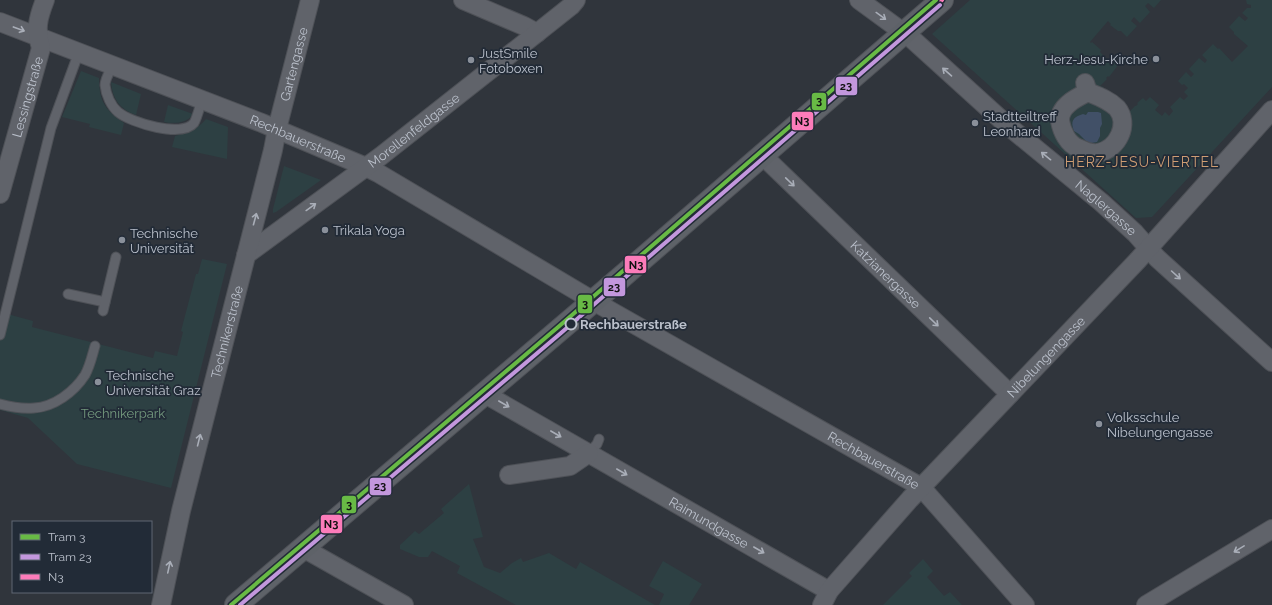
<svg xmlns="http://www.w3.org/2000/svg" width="1272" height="605" font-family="Raleway,sans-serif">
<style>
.green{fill:#2d4043}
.water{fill:#415067}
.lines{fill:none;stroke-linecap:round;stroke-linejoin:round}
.lane-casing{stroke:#4e5157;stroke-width:11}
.street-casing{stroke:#4e5157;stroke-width:20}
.secondary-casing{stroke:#4e5157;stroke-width:24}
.lane{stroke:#60636a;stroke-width:9}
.street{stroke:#60636a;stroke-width:18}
.secondary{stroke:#5e6268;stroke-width:22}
.bus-1-casing{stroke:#222b37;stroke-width:7}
.bus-1{stroke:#fc7cba;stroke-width:4}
.tram-1-casing{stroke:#222b37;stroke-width:7}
.tram-2-casing{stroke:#222b37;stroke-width:7}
.tram-1{stroke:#68ba45;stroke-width:4}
.tram-2{stroke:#c397dd;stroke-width:4}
.oneway{stroke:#a9aeb8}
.poi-dot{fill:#8a909a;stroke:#222b37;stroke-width:1.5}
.stop-dot{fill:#222b37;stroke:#bbc1cc;stroke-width:2}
.labels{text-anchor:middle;stroke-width:3.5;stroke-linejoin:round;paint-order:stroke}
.poi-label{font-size:13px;fill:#bbc1cc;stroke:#222b37;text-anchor:start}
.street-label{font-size:13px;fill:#bbc1cc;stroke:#222b37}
.stop-label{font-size:13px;font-weight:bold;fill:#bbc1cc;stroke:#222b37;text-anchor:start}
.park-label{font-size:13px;fill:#749a7e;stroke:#222b37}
.neighbourhood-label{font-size:14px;letter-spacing:1px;fill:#ce9d73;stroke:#222b37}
.line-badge{stroke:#222b37;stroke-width:1.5}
.pale-badge-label{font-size:11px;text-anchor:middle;font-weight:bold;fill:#111}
</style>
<rect width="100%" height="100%" fill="#30353c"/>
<g class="green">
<polygon points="970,0 1161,0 1154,8 1148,3 1145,6 1150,12 1140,23 1134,17 1131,21 1137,26 1127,37 1121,31 1118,31 1110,25 1111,24 1108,21 1090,42 1091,43 1092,42 1101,50 1100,52 1109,61 1113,58 1119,64 1109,77 1108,76 1106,78 1107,79 1100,86 1101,87 1102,86 1128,113 1135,106 1136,106 1138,104 1137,103 1143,98 1146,101 1150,97 1159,105 1155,110 1162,116 1165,112 1169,116 1173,111 1170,107 1180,97 1184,100 1188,96 1184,92 1188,88 1184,84 1182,85 1178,81 1186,72 1191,77 1194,74 1189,69 1199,58 1205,63 1207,60 1202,55 1213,44 1218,49 1219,48 1232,62 1248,46 1234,34 1234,32 1229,27 1239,16 1245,21 1248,18 1242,13 1247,8 1251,8 1251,5 1247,4 1246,0 1272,0 1272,87 1152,217 1136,218 932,34"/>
<path d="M81 71 99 78C99 101 105 110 124 123L121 135 89 127 90 124 62 117Z"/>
<path d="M111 82 141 94 136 115C120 110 112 98 111 82Z"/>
<path d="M168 105 193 114C187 123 175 124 164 122Z"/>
<path d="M206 119 228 127 227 159 172 147 175 136C187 133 198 129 206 119Z"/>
<polygon points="284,166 321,180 276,212 273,213 273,209"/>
<polygon points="202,259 227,264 171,488 77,464 28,418 0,410 0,312 33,321 32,327 153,358 155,351 177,356 183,332 181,331 196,274 198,274"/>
<polygon points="469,484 483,537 473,539 484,567 500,573 512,563 521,558 523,562 549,553 576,569 580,562 655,605 516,605 457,573 460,566 432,551 428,557 419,557 400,549 400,545 415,531 419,534 444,513 441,509"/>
<polygon points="923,559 933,571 927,577 944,596 950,592 962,605 883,605 912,576 909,573"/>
<polygon points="663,561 702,584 689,605 659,605 664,594 649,586"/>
</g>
<path class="water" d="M1088 112H1098L1101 113 1102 124 1100 128V136L1097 142 1091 143 1086 141 1079 134 1074 131C1070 121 1073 117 1083 114L1086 115Z"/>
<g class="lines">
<g class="lane-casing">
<g id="lane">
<path d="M113 65C110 71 105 79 105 85 106 95 111 106 118 112 131 123 182 138 194 123 197 118 200 106 202 100"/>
<polyline points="68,294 105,302"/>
<polyline points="103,311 116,257"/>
<polyline points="0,335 51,128 79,52"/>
<path d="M0 404C11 407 22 409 34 408 54 407 74 392 85 375 90 366 92 356 95 346"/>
<polyline points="589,453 597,444 599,439"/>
</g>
</g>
<g class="street-casing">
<g id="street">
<polyline points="463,0 524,26 537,33"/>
<path id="s1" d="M859 0 911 38 1007 125 1101 202 1135 233 1157 258 1272 362"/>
<path id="s2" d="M0 22 262 123 366 167 378 173 602 306 921 487 1025 605"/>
<path d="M1085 83 1088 92C1098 96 1109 100 1117 108 1130 124 1118 149 1098 153 1091 154 1084 151 1078 148 1068 144 1062 132 1060 121 1059 106 1076 98 1088 92"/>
<path id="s3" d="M762 155 1010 394"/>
<path id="s4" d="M0 194 41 48C35 29 38 18 45 0"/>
<path id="s5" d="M246 255 381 156 537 33 571 6 576 0"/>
<path id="s6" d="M485 394 829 591"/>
<polyline points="509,475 570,466 589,453"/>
<polyline points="303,548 404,605"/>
<path id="s7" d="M161 605 181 511 273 150 277 129 310 0"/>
<path id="s8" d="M822 605 829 591 910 499 1138 260 1272 110"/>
<polyline points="1146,605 1272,529"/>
</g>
</g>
<g class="secondary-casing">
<polyline id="secondary" points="236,605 610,287 942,0"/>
</g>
<use href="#lane" class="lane"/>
<use href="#street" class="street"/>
<use href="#secondary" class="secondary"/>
<g class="bus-1-casing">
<polyline id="bus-1" points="236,605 610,287 942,0"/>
</g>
<use href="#bus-1" class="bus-1"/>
<g class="tram-1-casing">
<polyline id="tram-1" points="231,605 557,328 936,0"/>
</g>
<g class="tram-2-casing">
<polyline id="tram-2" points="240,605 561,333 940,5"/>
</g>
<use href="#tram-1" class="tram-1"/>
<use href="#tram-2" class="tram-2"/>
</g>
<defs><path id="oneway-shaft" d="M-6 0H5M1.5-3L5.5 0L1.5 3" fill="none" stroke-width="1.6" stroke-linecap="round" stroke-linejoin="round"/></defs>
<g class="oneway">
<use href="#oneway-shaft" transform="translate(881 16) rotate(36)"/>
<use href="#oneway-shaft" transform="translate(19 29) rotate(20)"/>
<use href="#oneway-shaft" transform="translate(947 72) rotate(-139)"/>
<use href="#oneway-shaft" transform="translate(1046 156) rotate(-141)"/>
<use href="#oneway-shaft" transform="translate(790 182) rotate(44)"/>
<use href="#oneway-shaft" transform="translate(311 207) rotate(-36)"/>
<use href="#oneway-shaft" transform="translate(255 219) rotate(-75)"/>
<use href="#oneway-shaft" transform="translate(1176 275) rotate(42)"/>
<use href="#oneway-shaft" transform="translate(934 322) rotate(44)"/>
<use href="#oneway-shaft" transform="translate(504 404) rotate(30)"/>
<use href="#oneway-shaft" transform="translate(556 434) rotate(30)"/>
<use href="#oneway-shaft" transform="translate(199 440) rotate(-76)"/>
<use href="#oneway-shaft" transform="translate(622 472) rotate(30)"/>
<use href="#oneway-shaft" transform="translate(1239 549) rotate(149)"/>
<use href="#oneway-shaft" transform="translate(759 550) rotate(30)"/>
<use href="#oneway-shaft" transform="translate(169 567) rotate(-78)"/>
</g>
<g class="poi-dot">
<circle cx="1156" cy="59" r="4"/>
<circle cx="471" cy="60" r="4"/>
<circle cx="975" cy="123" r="4"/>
<circle cx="325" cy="230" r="4"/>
<circle cx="122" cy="240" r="4"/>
<circle cx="98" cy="382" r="4"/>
<circle cx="1099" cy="424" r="4"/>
</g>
<circle class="stop-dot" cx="571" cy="324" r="5.5"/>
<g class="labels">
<g class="poi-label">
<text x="479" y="58">JustSmile<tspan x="479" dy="15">Fotoboxen</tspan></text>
<text x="1148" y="64" text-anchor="end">Herz-Jesu-Kirche</text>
<text x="983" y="121">Stadtteiltreff<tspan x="983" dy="15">Leonhard</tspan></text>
<text x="333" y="235">Trikala Yoga</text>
<text x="130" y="238">Technische<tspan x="130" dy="15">Universität</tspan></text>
<text x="106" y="380">Technische<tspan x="106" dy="15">Universität Graz</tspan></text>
<text x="1107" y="422">Volksschule<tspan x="1107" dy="15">Nibelungengasse</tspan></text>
</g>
<g class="street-label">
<text dy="5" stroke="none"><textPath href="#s7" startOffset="557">Gartengasse</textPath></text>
<text dy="5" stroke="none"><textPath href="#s4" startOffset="101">Lessingstraße</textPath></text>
<text dy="5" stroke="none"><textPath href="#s5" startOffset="209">Morellenfeldgasse</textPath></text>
<text dy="5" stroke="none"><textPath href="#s2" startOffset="320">Rechbauerstraße</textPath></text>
<text dy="5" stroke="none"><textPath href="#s1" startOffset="323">Naglergasse</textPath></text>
<text dy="5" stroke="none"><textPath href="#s3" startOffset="172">Katzianergasse</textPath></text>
<text dy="5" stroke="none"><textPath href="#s7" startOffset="281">Technikerstraße</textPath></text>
<text dy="5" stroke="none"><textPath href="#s8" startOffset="335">Nibelungengasse</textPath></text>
<text dy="5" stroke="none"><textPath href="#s2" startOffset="980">Rechbauerstraße</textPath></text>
<text dy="5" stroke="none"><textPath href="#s6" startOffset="258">Raimundgasse</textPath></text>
</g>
<g class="stop-label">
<text x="580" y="329">Rechbauerstraße</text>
</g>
<g class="park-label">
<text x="123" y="418">Technikerpark</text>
</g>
<g class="neighbourhood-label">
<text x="1142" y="167">HERZ-JESU-VIERTEL</text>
</g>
</g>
<g class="line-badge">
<rect x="835" y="76" width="23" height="20" rx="4" fill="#c397dd"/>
<rect x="811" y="92" width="16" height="19" rx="4" fill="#68ba45"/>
<rect x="791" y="111" width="23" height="20" rx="4" fill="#fc7cba"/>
<rect x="624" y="255" width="23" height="19" rx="4" fill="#fc7cba"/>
<rect x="603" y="277" width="23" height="20" rx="4" fill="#c397dd"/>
<rect x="577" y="294" width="16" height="20" rx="4" fill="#68ba45"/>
<rect x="369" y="477" width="23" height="19" rx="4" fill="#c397dd"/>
<rect x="341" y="495" width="16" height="19" rx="4" fill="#68ba45"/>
<rect x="320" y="514" width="23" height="20" rx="4" fill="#fc7cba"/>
</g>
<g class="pale-badge-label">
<text x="846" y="90">23</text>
<text x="819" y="105">3</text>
<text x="802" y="125">N3</text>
<text x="636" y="269">N3</text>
<text x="614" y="291">23</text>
<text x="585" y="308">3</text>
<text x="380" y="490">23</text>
<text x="349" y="509">3</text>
<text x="331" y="528">N3</text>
</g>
<rect x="12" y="521" width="140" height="72" fill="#222b37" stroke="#5f6773"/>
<rect x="20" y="534" width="20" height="6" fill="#68ba45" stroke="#5f6773"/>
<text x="48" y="541" font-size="12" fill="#bbc1cc">Tram 3</text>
<rect x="20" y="554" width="20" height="6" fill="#c397dd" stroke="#5f6773"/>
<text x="48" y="561" font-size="12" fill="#bbc1cc">Tram 23</text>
<rect x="20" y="574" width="20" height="6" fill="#fc7cba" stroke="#5f6773"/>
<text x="48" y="581" font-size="12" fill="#bbc1cc">N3</text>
</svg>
